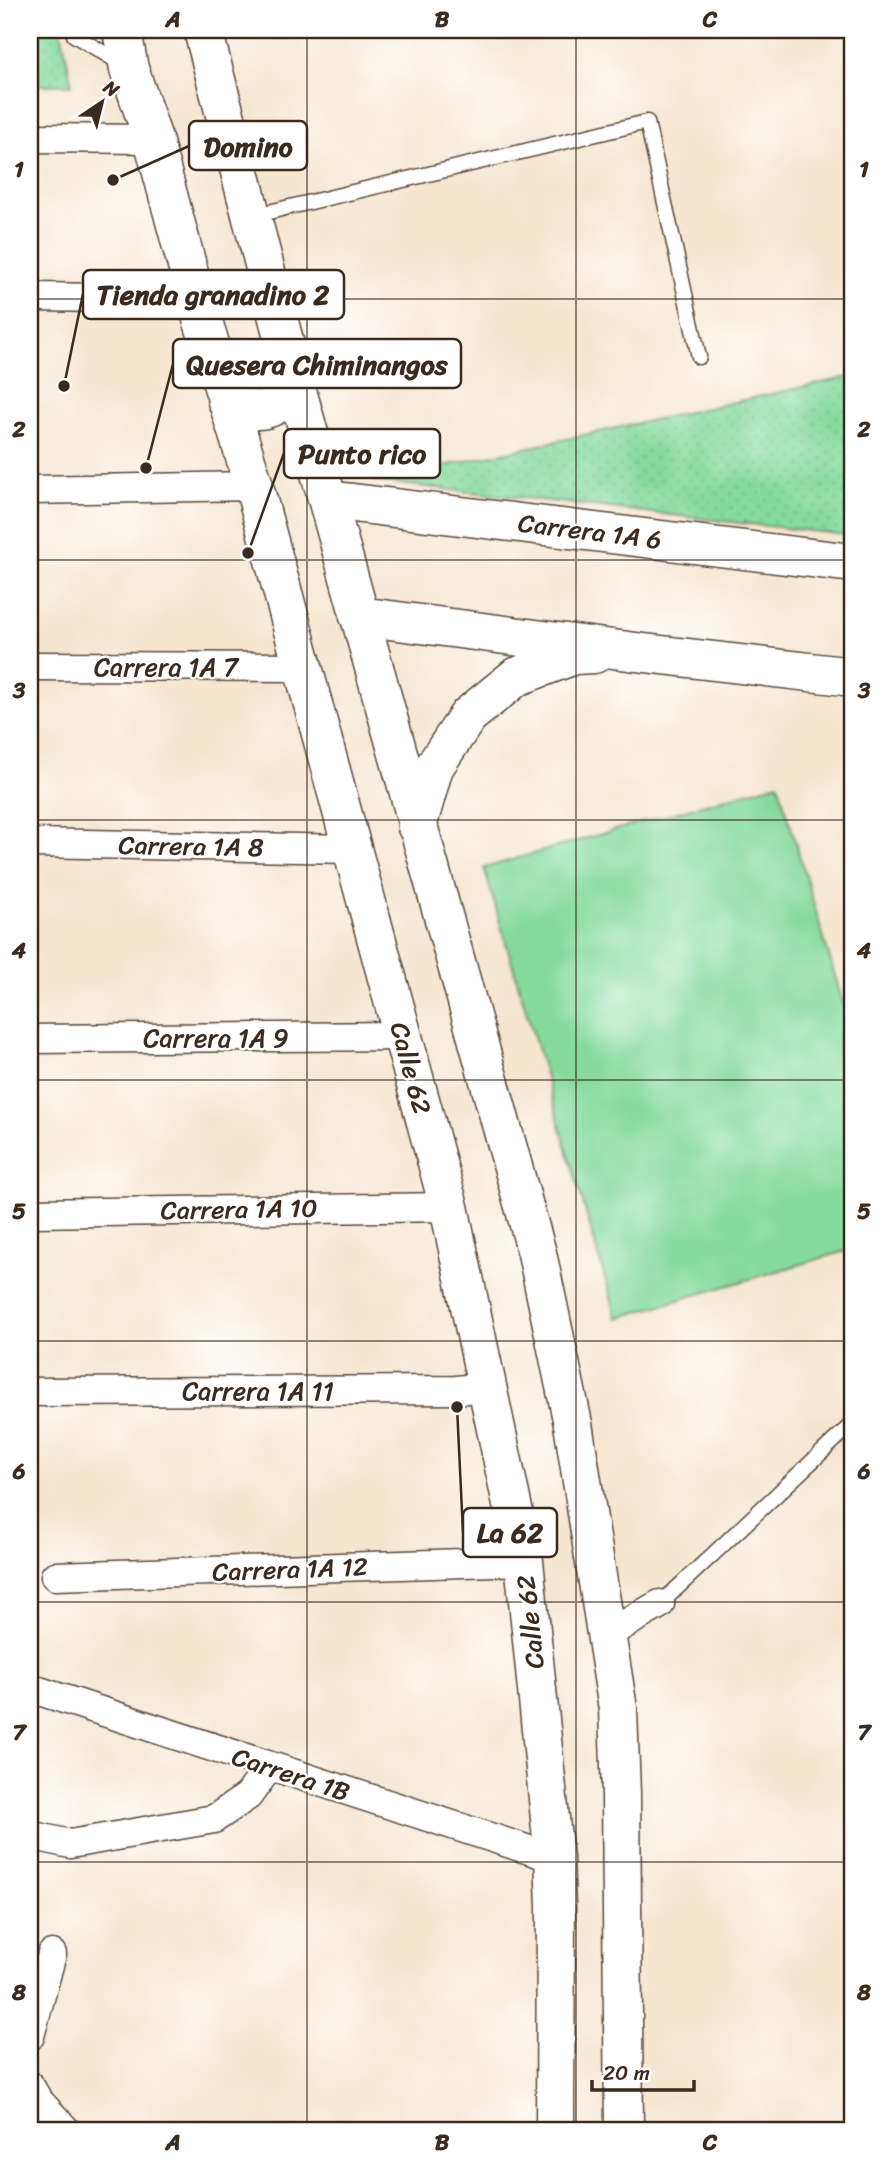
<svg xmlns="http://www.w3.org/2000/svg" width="883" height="2161" font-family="Sriracha,sans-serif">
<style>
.grass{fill:#85da9c;stroke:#60825d;stroke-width:2}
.park{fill:url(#park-dots);stroke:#60825d;stroke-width:2}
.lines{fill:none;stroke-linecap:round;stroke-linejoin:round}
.lane-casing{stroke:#574639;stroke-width:17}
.street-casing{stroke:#574639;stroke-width:31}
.secondary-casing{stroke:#574639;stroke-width:41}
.lane{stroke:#fff;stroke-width:14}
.street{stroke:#fff;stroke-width:28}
.secondary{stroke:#fff;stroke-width:38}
.grid{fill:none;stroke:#3b2a1e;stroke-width:2;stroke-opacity:0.55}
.labels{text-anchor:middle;stroke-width:5;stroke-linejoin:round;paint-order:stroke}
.street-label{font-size:26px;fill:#3b2a1e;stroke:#fff}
.leader{fill:none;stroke:#3b2a1e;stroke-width:2.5}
.callout-dot{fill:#3b2a1e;stroke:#fff;stroke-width:2.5}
.callout{fill:#fff;stroke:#3b2a1e;stroke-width:2.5}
.callout-label{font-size:28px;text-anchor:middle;font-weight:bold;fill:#3b2a1e}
.neatline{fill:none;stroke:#3b2a1e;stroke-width:2.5}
.grid-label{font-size:23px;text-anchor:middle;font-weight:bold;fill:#3b2a1e}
</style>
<defs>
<pattern id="park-dots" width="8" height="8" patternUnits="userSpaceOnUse" patternTransform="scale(1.75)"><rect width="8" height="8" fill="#85da9c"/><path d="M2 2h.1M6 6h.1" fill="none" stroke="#74bb86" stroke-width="1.8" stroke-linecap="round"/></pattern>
</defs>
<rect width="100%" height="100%" fill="#fff"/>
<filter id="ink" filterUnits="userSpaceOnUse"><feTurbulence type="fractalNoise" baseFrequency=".0143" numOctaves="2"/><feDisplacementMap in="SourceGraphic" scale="14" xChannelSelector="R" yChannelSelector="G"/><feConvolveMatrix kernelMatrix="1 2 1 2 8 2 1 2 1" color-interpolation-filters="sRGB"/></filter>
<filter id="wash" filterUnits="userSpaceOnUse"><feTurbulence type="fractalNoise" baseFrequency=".00686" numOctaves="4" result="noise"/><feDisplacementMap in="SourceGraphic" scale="28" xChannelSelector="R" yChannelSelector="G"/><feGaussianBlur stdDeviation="1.57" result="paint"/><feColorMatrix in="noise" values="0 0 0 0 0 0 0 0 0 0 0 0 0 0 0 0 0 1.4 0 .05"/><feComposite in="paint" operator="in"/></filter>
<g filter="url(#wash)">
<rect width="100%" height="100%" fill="#f5e6d0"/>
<polygon class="grass" points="778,783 853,1037 853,1249 617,1318 484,868"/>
<g class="park">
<polygon points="30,30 61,30 72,85 30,85"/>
<polygon points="853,376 853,536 375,481"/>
</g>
</g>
<g filter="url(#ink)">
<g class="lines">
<g class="lane-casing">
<g id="lane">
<polyline points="73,30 74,35 122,64"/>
<polyline points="252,216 647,122 699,357"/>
<polyline points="660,1604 853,1423"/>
</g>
</g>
<g class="street-casing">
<g id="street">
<polyline points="30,138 153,139"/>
<polyline points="30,297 196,299"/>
<polyline points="30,490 254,486"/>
<polyline points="30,666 303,667"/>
<polyline points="30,843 352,849"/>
<polyline points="30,1039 402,1036"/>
<polyline points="30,1213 449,1207"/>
<polyline points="30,1392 456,1390 486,1387"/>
<polyline points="55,1576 524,1561"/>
<polyline points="606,1635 660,1604"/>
<polyline points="30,1688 554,1858"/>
<polyline points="30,1835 70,1844 214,1819 248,1796 269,1767"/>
<polyline points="30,2036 52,1954"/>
<polyline points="30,2086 38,2100 67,2131"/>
</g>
</g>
<g class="secondary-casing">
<g id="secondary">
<polyline points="122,30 129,69 153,139 196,299 254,486 449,1207 524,1561 554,1858 556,1907 555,2131"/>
<polyline points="203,30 296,387 537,1253 573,1424 618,1709 621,1794 624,2131"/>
<path d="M227 401C257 416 273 413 296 387"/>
<polyline points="328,500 853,563"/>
<polyline points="359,616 636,652 853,677"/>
<polyline points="417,827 434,767 468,716 516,677 574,655 594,654"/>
</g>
</g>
<use href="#lane" class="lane"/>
<use href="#street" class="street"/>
<use href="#secondary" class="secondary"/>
</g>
</g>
<path class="grid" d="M307 30V2131M576 30V2131M30 299H853M30 560H853M30 820H853M30 1080H853M30 1341H853M30 1602H853M30 1862H853"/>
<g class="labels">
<g class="street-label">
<text transform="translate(590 531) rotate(7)" y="9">Carrera 1A 6</text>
<text x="166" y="676">Carrera 1A 7</text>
<text transform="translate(191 846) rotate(1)" y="9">Carrera 1A 8</text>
<text x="216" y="1047">Carrera 1A 9</text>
<text transform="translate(411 1068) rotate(75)" y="9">Calle 62</text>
<text transform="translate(239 1209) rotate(-1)" y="9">Carrera 1A 10</text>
<text x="258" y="1400">Carrera 1A 11</text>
<text transform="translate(290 1569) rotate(-2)" y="9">Carrera 1A 12</text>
<text transform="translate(530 1622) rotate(-96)" y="9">Calle 62</text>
<text transform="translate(291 1774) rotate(18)" y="9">Carrera 1B</text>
</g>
</g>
<path class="leader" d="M113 180L189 146M64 386L83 294M146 468L173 364M248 553L284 453M457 1407L463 1532"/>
<g class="callout-dot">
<circle cx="113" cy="180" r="7"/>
<circle cx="64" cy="386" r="7"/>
<circle cx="146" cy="468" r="7"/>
<circle cx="248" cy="553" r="7"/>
<circle cx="457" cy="1407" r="7"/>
</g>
<g class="callout">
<rect x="189" y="121" width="118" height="49" rx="7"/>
<rect x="83" y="270" width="261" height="49" rx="7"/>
<rect x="173" y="339" width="288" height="49" rx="7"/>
<rect x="284" y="429" width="156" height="49" rx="7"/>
<rect x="463" y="1508" width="94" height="49" rx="7"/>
</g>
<g class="callout-label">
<text x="248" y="156">Domino</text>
<text x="213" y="304">Tienda granadino 2</text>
<text x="317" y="374">Quesera Chiminangos</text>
<text x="362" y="463">Punto rico</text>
<text x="510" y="1542">La 62</text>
</g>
<rect width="883" height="2161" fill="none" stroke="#fff" stroke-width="77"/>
<g transform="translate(102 102) rotate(35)" stroke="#ffffff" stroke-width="5" paint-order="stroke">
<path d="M0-5L12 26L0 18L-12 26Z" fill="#3b2a1e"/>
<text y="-10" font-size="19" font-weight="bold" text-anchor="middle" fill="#3b2a1e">N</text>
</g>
<path d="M592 2080v10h102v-10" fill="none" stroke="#3b2a1e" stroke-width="3.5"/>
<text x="603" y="2080" font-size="21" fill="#3b2a1e" stroke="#ffffff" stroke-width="5" paint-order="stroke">20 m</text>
<rect x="38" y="38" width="806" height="2084" class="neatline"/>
<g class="grid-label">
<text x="173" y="27">A</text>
<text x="442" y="27">B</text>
<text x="710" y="27">C</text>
<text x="19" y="177">1</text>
<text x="864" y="177">1</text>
<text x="19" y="437">2</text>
<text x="864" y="437">2</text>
<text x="19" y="698">3</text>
<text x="864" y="698">3</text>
<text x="19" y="958">4</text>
<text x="864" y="958">4</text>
<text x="19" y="1219">5</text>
<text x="864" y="1219">5</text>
<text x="19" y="1479">6</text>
<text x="864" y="1479">6</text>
<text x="19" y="1740">7</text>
<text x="864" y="1740">7</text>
<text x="19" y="2000">8</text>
<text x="864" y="2000">8</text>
<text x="173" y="2150">A</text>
<text x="442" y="2150">B</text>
<text x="710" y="2150">C</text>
</g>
</svg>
